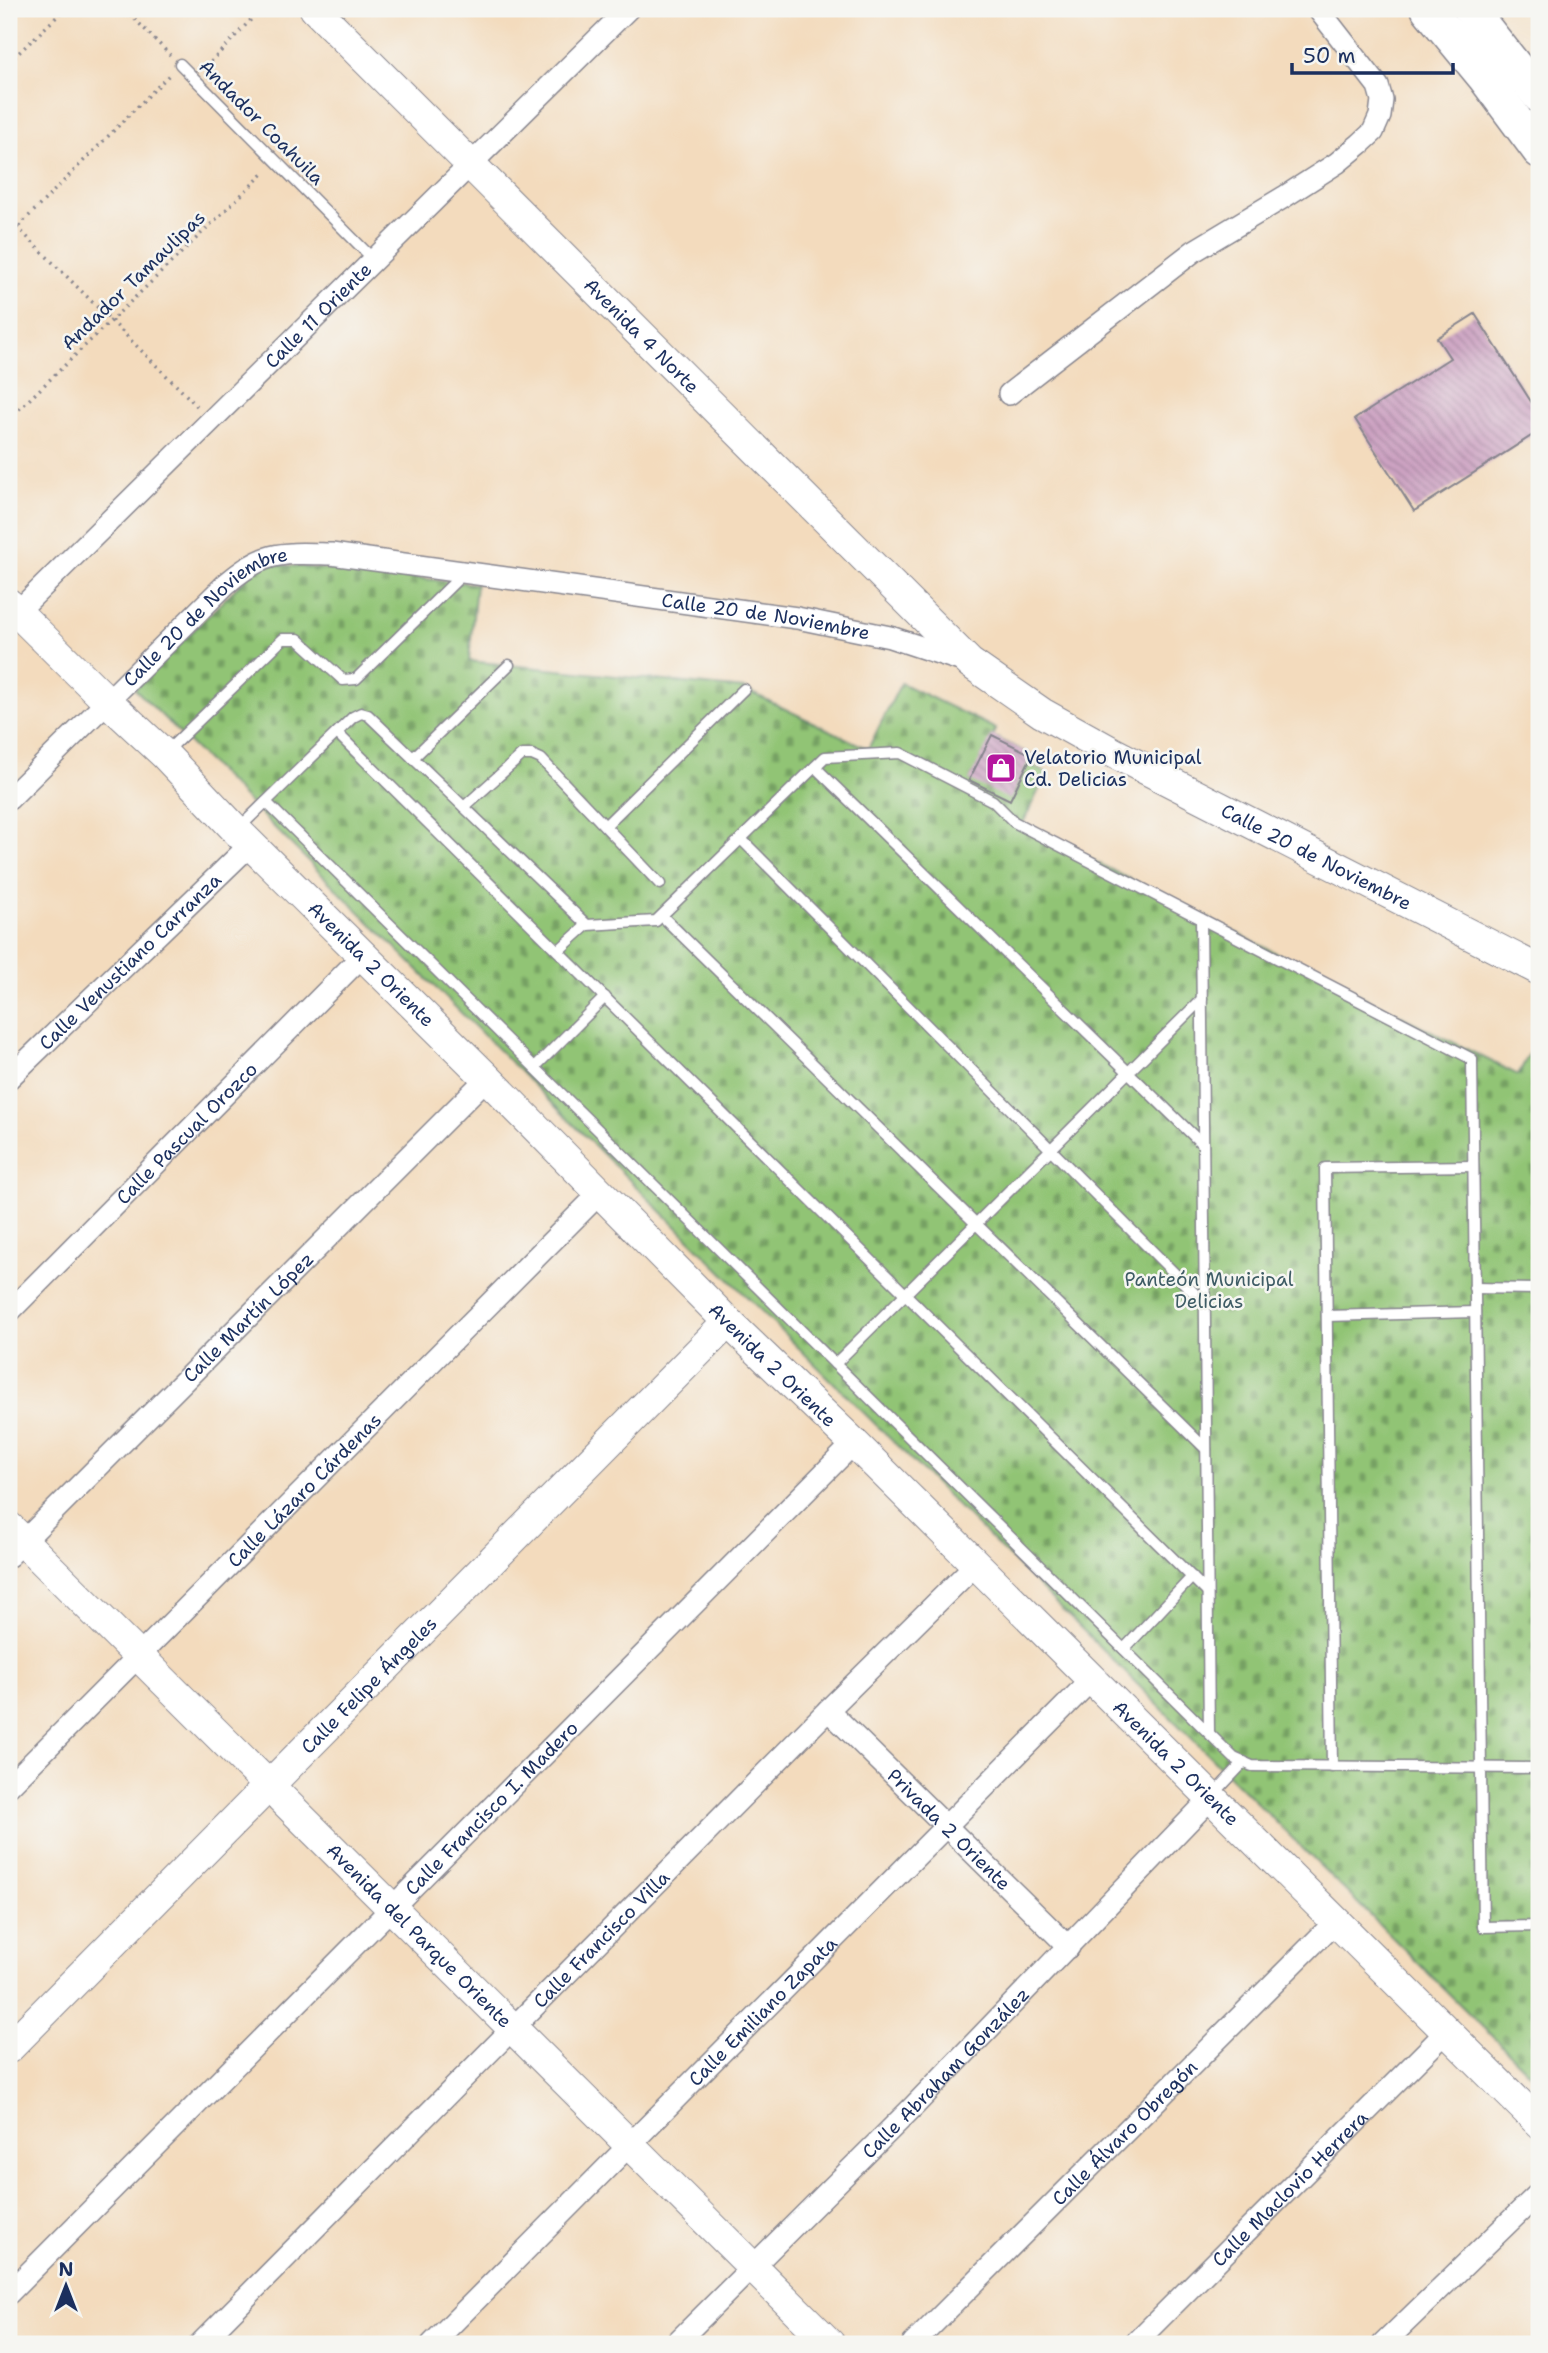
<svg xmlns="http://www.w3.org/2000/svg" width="1548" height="2353" font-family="'Shantell Sans',sans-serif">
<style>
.cemetery{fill:url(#cemetery-stones);stroke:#567a6a;stroke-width:2}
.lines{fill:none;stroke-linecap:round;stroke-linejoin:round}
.canal{stroke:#4ba9ca;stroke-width:23}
.building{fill:url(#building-back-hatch)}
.lane-casing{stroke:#87858e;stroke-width:13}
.street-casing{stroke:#87858e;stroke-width:24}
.secondary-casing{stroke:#87858e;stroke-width:32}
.primary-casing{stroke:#87858e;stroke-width:36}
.path{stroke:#87858e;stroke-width:3.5;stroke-dasharray:2 5;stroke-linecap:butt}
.lane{stroke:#fff;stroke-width:10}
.street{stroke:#fff;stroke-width:21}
.secondary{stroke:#fff;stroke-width:30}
.primary{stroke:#fff;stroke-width:33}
.labels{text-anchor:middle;stroke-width:5;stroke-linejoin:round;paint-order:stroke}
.street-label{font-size:19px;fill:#1b2f5e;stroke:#f6f6f2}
.poi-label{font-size:19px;fill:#1b2f5e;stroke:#f6f6f2;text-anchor:start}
.park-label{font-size:19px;fill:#3e5c65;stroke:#f6f6f2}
</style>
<defs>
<pattern id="cemetery-stones" width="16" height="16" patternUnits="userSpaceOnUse" patternTransform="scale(1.75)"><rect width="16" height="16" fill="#91c475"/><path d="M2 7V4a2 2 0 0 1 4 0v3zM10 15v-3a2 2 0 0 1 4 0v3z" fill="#76a063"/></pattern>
<pattern id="building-back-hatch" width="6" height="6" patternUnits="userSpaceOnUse" patternTransform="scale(1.75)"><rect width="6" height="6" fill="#cda3c2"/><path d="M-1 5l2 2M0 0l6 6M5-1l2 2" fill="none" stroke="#a685a1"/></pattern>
</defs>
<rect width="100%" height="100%" fill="#f6f6f2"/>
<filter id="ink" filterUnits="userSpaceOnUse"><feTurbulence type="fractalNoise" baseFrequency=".0143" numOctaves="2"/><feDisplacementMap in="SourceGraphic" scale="14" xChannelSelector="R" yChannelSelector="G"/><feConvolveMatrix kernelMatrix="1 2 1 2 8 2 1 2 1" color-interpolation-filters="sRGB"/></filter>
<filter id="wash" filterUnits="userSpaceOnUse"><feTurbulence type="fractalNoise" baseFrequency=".00686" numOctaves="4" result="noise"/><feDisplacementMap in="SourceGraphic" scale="28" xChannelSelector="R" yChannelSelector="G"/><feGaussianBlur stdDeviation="1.57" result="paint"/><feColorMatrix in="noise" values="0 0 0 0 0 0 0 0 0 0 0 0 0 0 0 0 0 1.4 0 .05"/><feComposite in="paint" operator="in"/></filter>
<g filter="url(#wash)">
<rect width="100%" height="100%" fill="#f3dbbd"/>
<polygon class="cemetery" points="261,563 476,584 469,661 744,689 868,749 901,683 996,729 993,736 1035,757 1031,765 1047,773 1022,825 1518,1075 1539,1035 1539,2083 135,689"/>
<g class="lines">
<polyline class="canal" points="1538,9 1539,10"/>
</g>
<g id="blocks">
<g class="building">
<polygon points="1475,314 1539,414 1539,431 1414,511 1355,419 1450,358 1437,338"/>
<polygon points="992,735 1032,755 1010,800 969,780"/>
</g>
</g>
</g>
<g filter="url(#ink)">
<use href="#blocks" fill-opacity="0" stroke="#87858e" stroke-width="2"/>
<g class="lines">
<g class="lane-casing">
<g id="lane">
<polyline points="180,64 375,261"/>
<polyline points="337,733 1207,1592"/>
<polyline points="166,752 283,639 298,639 343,680 356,679 464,573"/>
<polyline points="413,758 509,665"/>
<polyline points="815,767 1203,1145"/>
<polyline points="266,802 1234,1758 1252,1766 1539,1768"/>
<polyline points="464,807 522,755 532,755 541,759 660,884"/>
<polyline points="605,826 744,689"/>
<polyline points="238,829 353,717 361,713 368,715 587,925"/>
<polyline points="741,839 1205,1304"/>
<polyline points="662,916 1206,1449"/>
<polyline points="1201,919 1209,1733"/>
<polyline points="558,951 587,925 656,921 825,757 900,753 993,801 1014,822 1472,1059 1483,1927 1539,1926"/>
<polyline points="535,1067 605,997"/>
<polyline points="1474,1288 1539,1289"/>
<polyline points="1327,1316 1475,1312"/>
<polyline points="835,1364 1202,999"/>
<polyline points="1124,1649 1192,1577"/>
<polyline points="1332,1767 1325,1168 1473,1166"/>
<polyline points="1212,1796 1244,1762"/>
</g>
</g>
<g class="street-casing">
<g id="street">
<polyline points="1009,394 1194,251 1284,197 1337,163 1360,144 1373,132 1380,116 1382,100 1378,86 1318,9"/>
<path id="s1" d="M9 620 628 9"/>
<path id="s2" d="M9 799 226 584C265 550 282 553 331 554L797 618 890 637 963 661"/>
<path id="s3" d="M9 1078 251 844"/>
<path id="s4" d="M9 1312 363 955"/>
<path id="s5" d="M9 1556 487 1078"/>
<path id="s6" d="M828 1710 1069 1947"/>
<path id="s7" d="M9 1786 600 1193"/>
<path id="s8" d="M9 2293 854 1443"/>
<path id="s9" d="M200 2344 828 1710 976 1564"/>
<path id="s10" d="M432 2344 1092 1679"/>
<path id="s11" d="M675 2344 913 2107 1211 1798"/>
<path id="s12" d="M913 2344 1335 1922"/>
<path id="s13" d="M1134 2344 1447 2031"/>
<polyline points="1383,2344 1539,2193"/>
</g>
</g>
<g class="secondary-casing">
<g id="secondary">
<path id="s14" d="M315 9 970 663 1042 713 1114 753 1539 970"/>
<path id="s15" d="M9 604 107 701 164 754 236 830 487 1078 728 1322 854 1443 1539 2123"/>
<path id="s16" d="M9 1527 830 2344"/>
<path id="s17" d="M9 2048 728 1322"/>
</g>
</g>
<g class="primary-casing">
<g id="primary">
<polyline points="1428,9 1484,77 1539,151"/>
<polyline points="1470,9 1539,96"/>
</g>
</g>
<g class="path">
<polyline points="125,9 170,55"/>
<polyline points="9,62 65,9"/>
<polyline points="206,67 261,9"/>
<polyline points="17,227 197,406"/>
<polyline points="9,236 169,75"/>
<polyline points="9,405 16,412"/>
<polyline points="9,419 264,173"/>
</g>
<use href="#lane" class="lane"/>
<use href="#street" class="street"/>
<use href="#secondary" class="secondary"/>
<use href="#primary" class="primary"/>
</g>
</g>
<defs>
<g id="shop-square" transform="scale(1.575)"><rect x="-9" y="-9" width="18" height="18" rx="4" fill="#b5179e" stroke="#f6f6f2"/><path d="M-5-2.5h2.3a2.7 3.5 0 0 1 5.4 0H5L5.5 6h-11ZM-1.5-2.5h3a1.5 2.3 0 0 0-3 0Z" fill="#fff"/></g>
</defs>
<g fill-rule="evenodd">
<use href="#shop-square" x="1001" y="768"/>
</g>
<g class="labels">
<g class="street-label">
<text transform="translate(262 122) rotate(45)" y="7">Andador Coahuila</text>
<text transform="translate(133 280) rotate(-44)" y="7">Andador Tamaulipas</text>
<text dy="7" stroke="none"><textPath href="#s1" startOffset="434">Calle 11 Oriente</textPath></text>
<text dy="7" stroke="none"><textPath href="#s14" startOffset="462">Avenida 4 Norte</textPath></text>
<text dy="7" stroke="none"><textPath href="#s2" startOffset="858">Calle 20 de Noviembre</textPath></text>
<text dy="7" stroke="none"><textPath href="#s2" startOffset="270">Calle 20 de Noviembre</textPath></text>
<text dy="7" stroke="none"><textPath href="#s14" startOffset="1323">Calle 20 de Noviembre</textPath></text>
<text dy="7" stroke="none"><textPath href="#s3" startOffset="168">Calle Venustiano Carranza</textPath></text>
<text dy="7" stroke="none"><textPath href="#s15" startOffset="511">Avenida 2 Oriente</textPath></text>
<text dy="7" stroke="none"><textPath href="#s4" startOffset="252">Calle Pascual Orozco</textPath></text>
<text dy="7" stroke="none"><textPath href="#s5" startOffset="338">Calle Martín López</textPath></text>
<text dy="7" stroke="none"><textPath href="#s15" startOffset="1078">Avenida 2 Oriente</textPath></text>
<text dy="7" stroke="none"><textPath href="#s7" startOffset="418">Calle Lázaro Cárdenas</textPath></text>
<text dy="7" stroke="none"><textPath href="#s17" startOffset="511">Calle Felipe Ángeles</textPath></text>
<text dy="7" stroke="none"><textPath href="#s15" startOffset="1645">Avenida 2 Oriente</textPath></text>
<text dy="7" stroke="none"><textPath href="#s8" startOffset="684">Calle Francisco I. Madero</textPath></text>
<text dy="7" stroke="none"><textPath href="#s6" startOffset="170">Privada 2 Oriente</textPath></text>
<text dy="7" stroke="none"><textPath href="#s16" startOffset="579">Avenida del Parque Oriente</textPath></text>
<text dy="7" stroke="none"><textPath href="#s9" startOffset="570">Calle Francisco Villa</textPath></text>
<text dy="7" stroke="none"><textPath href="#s10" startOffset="469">Calle Emiliano Zapata</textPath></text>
<text dy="7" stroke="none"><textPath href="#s11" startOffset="383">Calle Abraham González</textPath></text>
<text dy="7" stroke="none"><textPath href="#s12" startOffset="299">Calle Álvaro Obregón</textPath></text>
<text dy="7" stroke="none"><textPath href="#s13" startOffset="220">Calle Maclovio Herrera</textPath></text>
</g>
<g class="poi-label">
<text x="1024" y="764">Velatorio Municipal<tspan x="1024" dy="22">Cd. Delicias</tspan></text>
</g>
<g class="park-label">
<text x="1209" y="1286">Panteón Municipal<tspan x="1209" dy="22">Delicias</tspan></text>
</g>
</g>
<rect width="1548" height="2353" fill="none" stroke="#f6f6f2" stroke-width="35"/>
<g transform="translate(66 2286)" stroke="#f6f6f2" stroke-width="5" paint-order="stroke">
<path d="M0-5L12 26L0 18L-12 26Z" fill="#1b2f5e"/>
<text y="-10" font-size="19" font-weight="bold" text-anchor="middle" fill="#1b2f5e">N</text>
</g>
<path d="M1292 63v10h161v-10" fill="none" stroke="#1b2f5e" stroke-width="3.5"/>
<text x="1303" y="63" font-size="21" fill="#1b2f5e" stroke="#f6f6f2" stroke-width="5" paint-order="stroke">50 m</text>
</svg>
